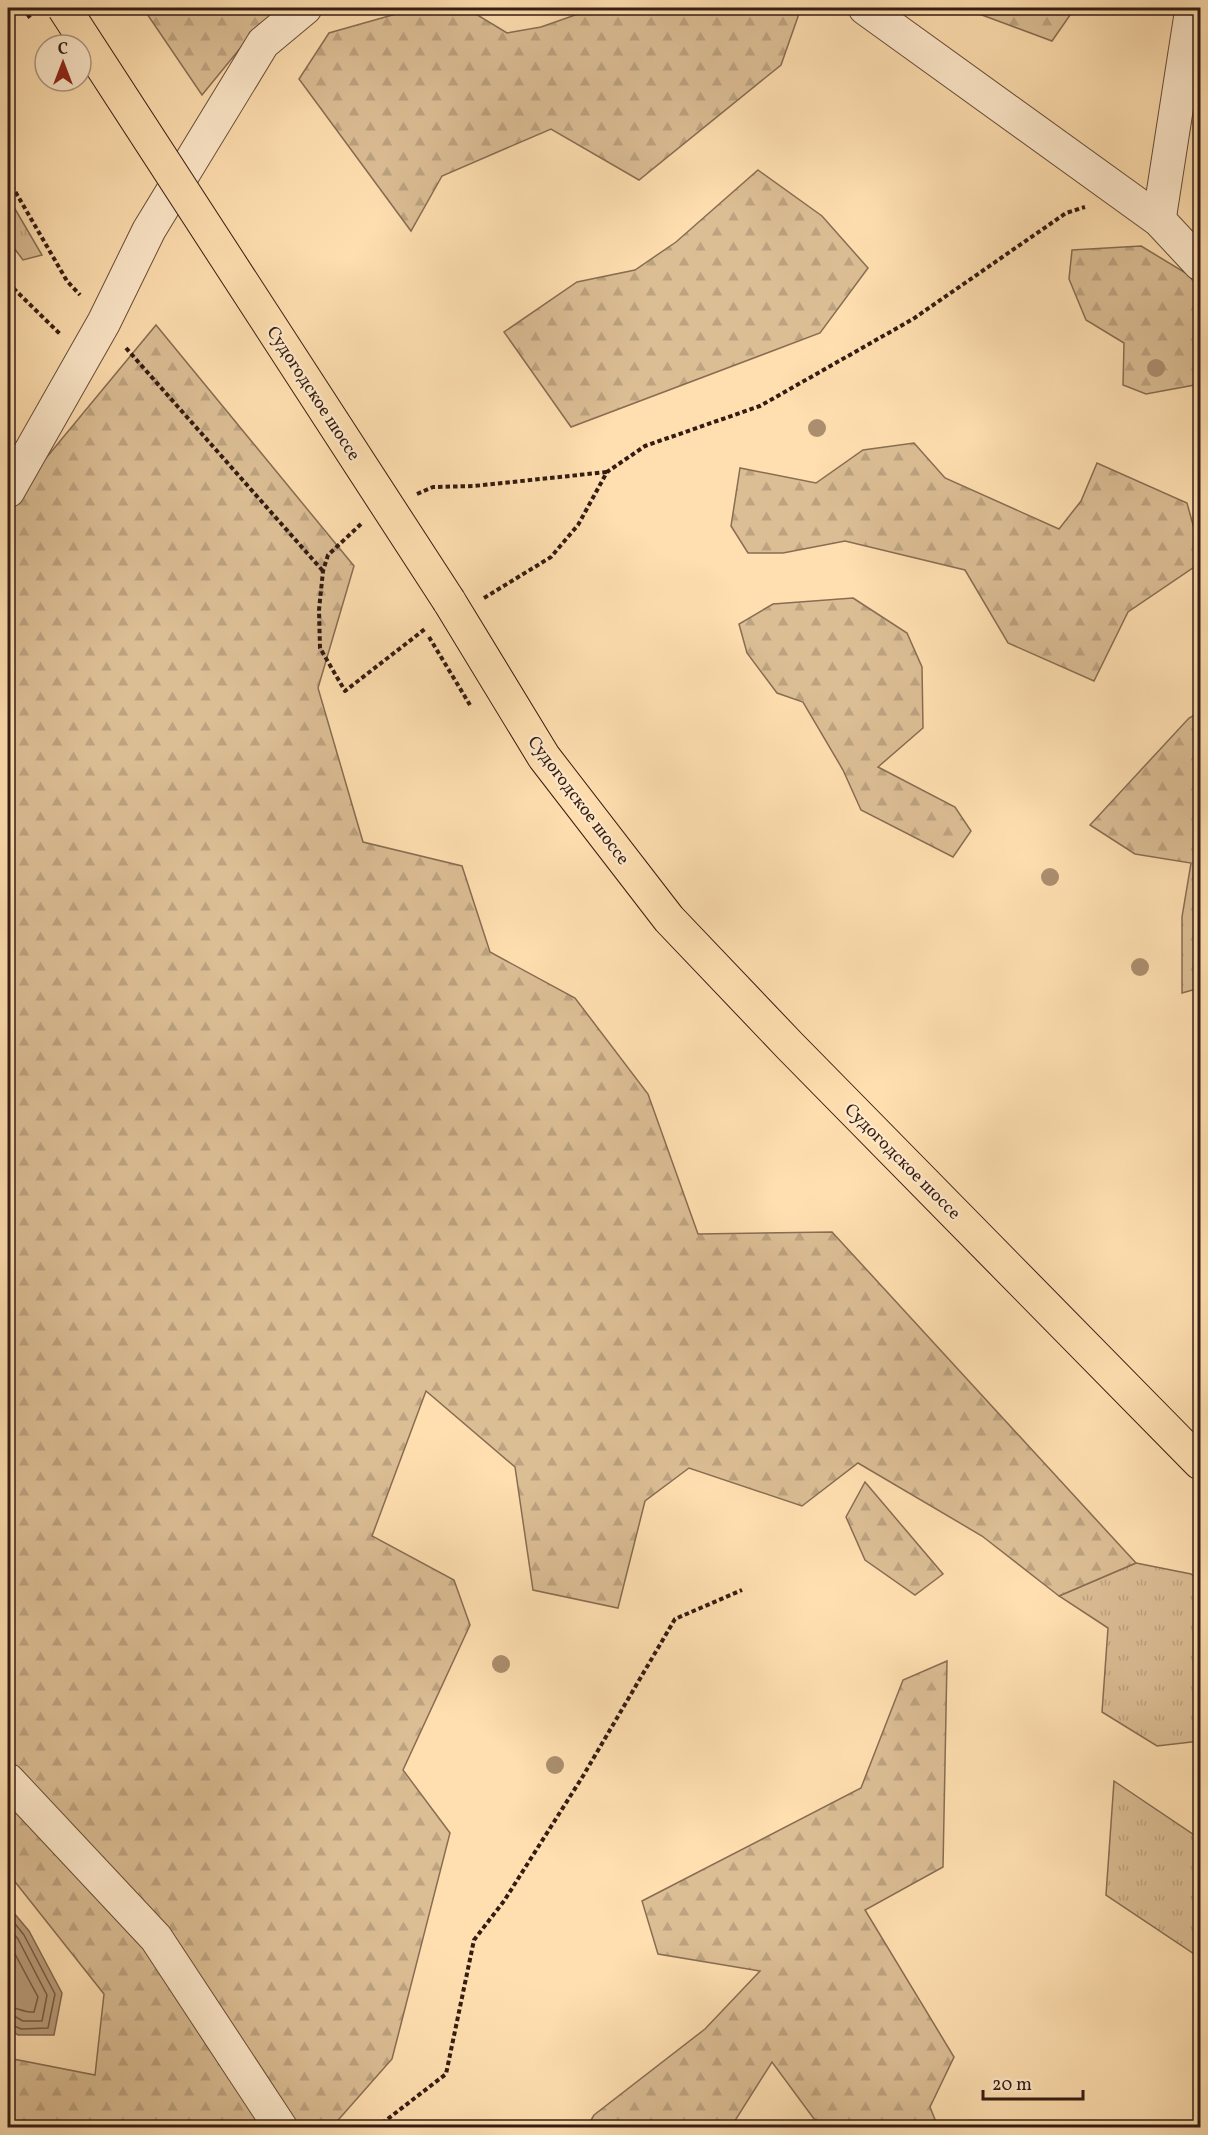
<svg xmlns="http://www.w3.org/2000/svg" width="1208" height="2135" font-family="Vollkorn,serif">
<style>
.grass{fill:url(#grass-tufts);stroke:#886d54;stroke-width:1.5}
.forest{fill:url(#forest-firs);stroke:#886d54;stroke-width:1.5}
.water{fill:#ba9d7b;stroke:#846951;stroke-width:1.5}
.lines{fill:none;stroke-linecap:round;stroke-linejoin:round}
.shore{stroke:#775c47;stroke-width:1.5}
.street-casing{stroke:#674d3a;stroke-width:35}
.primary-casing{stroke:#341c13;stroke-width:35}
.path{stroke:#341c13;stroke-width:4;stroke-dasharray:4.5 3;stroke-linecap:butt}
.street{stroke:#ffeacc;stroke-width:33}
.primary{stroke:#ffdfb0;stroke-width:33}
.primary-bridge-casing{stroke:#341c13;stroke-width:35;stroke-linecap:butt}
.primary-bridge{stroke:#ffdfb0;stroke-width:33}
.tree{fill:#ab8f6f}
.labels{text-anchor:middle;stroke-width:4.5;stroke-linejoin:round;paint-order:stroke}
.street-label{font-size:18px;fill:#341c13;stroke:#ffeacc}
</style>
<defs>
<pattern id="grass-tufts" width="24" height="20" patternUnits="userSpaceOnUse" patternTransform="scale(1.5)"><rect width="24" height="20" fill="#dcbe95"/><path d="M3 7l-1-3M5 7V3M7 7l1-3M15 17l-1-3M17 17v-4M19 17l1-3" fill="none" stroke="#bda380"/></pattern>
<pattern id="forest-firs" width="22" height="20" patternUnits="userSpaceOnUse" patternTransform="scale(1.5)"><rect width="22" height="20" fill="#dcbe95"/><path d="M5 1l3.5 6h-7zM16 11l3.5 6h-7z" fill="#bda380"/></pattern>
</defs>
<rect width="100%" height="100%" fill="#ffdfb0"/>
<filter id="stains"><feTurbulence type="fractalNoise" baseFrequency=".00333" numOctaves="4"/><feColorMatrix values="0 0 0 0 .2 0 0 0 0 .09 0 0 0 0 .02 0 0 0 .5 -.17"/></filter>
<radialGradient id="worn" r=".72"><stop offset=".6" stop-color="#630" stop-opacity="0"/><stop offset="1" stop-color="#630" stop-opacity=".3"/></radialGradient>
<g class="grass">
<polygon points="8,197 42,255 23,260 8,240"/>
<polygon points="1136,1563 1191,1574 1200,1582 1200,1741 1157,1746 1102,1712 1108,1628 1059,1596"/>
<polygon points="1114,1781 1200,1839 1200,1979 1194,1954 1106,1895"/>
</g>
<g class="forest">
<polygon points="143,8 279,8 251,35 202,95"/>
<polygon points="417,8 466,8 507,33 541,27 595,8 801,8 781,65 639,180 551,129 442,176 411,231 299,79 329,33"/>
<polygon points="963,8 1075,8 1052,41"/>
<polygon points="758,170 822,216 868,268 820,333 571,427 504,332 577,282 635,270 676,242"/>
<polygon points="1141,246 1189,275 1200,290 1200,420 1195,385 1146,394 1123,385 1124,343 1086,320 1069,279 1072,250"/>
<polygon points="156,325 354,566 318,688 363,842 462,866 490,952 575,998 648,1094 698,1234 832,1232 1136,1563 1059,1596 982,1536 858,1463 802,1506 689,1468 645,1501 618,1608 533,1590 515,1467 426,1391 372,1536 454,1580 470,1625 403,1770 450,1833 392,2059 332,2127 8,2128 8,2058 95,2075 104,1994 8,1873 8,504"/>
<polygon points="914,443 945,478 1059,529 1081,501 1097,463 1187,503 1200,550 1200,563 1128,612 1094,681 1008,643 965,570 845,541 783,553 748,553 731,526 740,468 816,483 863,450"/>
<polygon points="853,598 907,633 922,667 923,728 878,767 955,807 971,831 953,857 861,810 843,770 803,702 777,693 747,653 739,624 773,604"/>
<polygon points="1200,712 1200,988 1182,993 1182,917 1191,863 1135,854 1090,825 1189,718"/>
<polygon points="865,1482 943,1574 915,1595 865,1560 846,1517"/>
<polygon points="947,1661 943,1867 865,1910 954,2057 930,2107 938,2127 820,2127 772,2062 731,2127 587,2127 594,2115 705,2029 760,1971 658,1954 642,1901 861,1788 903,1680"/>
</g>
<polygon class="water" points="8,1906 29,1931 62,1993 54,2035 18,2035 8,2028"/>
<g class="lines">
<g class="shore">
<polyline points="8,1915 24,1935 55,1994 48,2028 21,2029 8,2023"/>
<polyline points="8,1927 18,1939 47,1995 42,2021 23,2021 14,2016 8,2016"/>
<path d="M8 1941 38 1997 34 2012C24 2013 17 2007 8 2007"/>
</g>
<g class="street-casing">
<g id="street">
<polyline points="865,8 1159,220 1200,264"/>
<polyline points="1159,220 1192,8"/>
<polyline points="8,491 104,322 149,230 263,43 305,8"/>
<polyline points="8,1780 156,1938 281,2128"/>
</g>
</g>
<g class="primary-casing">
<polyline id="primary" points="449,601 544,757 669,919 790,1046 1200,1463"/>
</g>
<g class="path">
<polyline points="23,8 31,19"/>
<polyline points="8,179 67,281 80,295"/>
<polyline points="8,283 60,334"/>
<polyline points="126,348 323,571"/>
<polyline points="417,494 433,487 474,486 607,472"/>
<polyline points="361,524 328,555 323,571 319,610 320,648 345,691 425,629"/>
<polyline points="484,598 551,557 578,525 607,472 645,446 760,406 913,319 1066,213 1085,207"/>
<polyline points="429,637 470,705"/>
<polyline points="376,2128 446,2074 474,1940 504,1901 583,1776 675,1619 742,1590"/>
</g>
<use href="#street" class="street"/>
<use href="#primary" class="primary"/>
<g class="primary-bridge-casing">
<polyline id="primary-bridge" points="64,8 449,601"/>
</g>
<use href="#primary-bridge" class="primary-bridge"/>
</g>
<g class="tree">
<circle cx="1156" cy="368" r="9"/>
<circle cx="817" cy="428" r="9"/>
<circle cx="1050" cy="877" r="9"/>
<circle cx="1140" cy="967" r="9"/>
<circle cx="501" cy="1664" r="9"/>
<circle cx="555" cy="1765" r="9"/>
</g>
<g class="labels">
<g class="street-label">
<text transform="translate(314 393) rotate(57)" y="6">Судогодское шоссе</text>
<text transform="translate(579 800) rotate(53)" y="6">Судогодское шоссе</text>
<text transform="translate(903 1161) rotate(45)" y="6">Судогодское шоссе</text>
</g>
</g>
<rect width="1208" height="2135" fill="none" stroke="#ffdfb0" stroke-width="30"/>
<rect x="9" y="9" width="1190" height="2117" fill="none" stroke="#341c13" stroke-width="3"/>
<rect x="15" y="15" width="1178" height="2105" fill="none" stroke="#341c13" stroke-width="1.5"/>
<g transform="translate(63 63)"><circle r="28" fill="#ffeacc" stroke="#ae9882" stroke-width="1.5"/>
<path d="M0-4.5L10 22L0 15L-10 22Z" fill="#8f2418"/>
<text y="-9" font-size="16" font-weight="bold" text-anchor="middle" fill="#341c13">С</text>
</g>
<path d="M983 2090v9h100v-9" fill="none" stroke="#341c13" stroke-width="3"/>
<text x="992" y="2090" font-size="18" fill="#341c13" stroke="#ffeacc" stroke-width="4.5" paint-order="stroke">20 m</text>
<rect width="100%" height="100%" filter="url(#stains)"/>
<rect width="100%" height="100%" fill="url(#worn)"/>
</svg>
